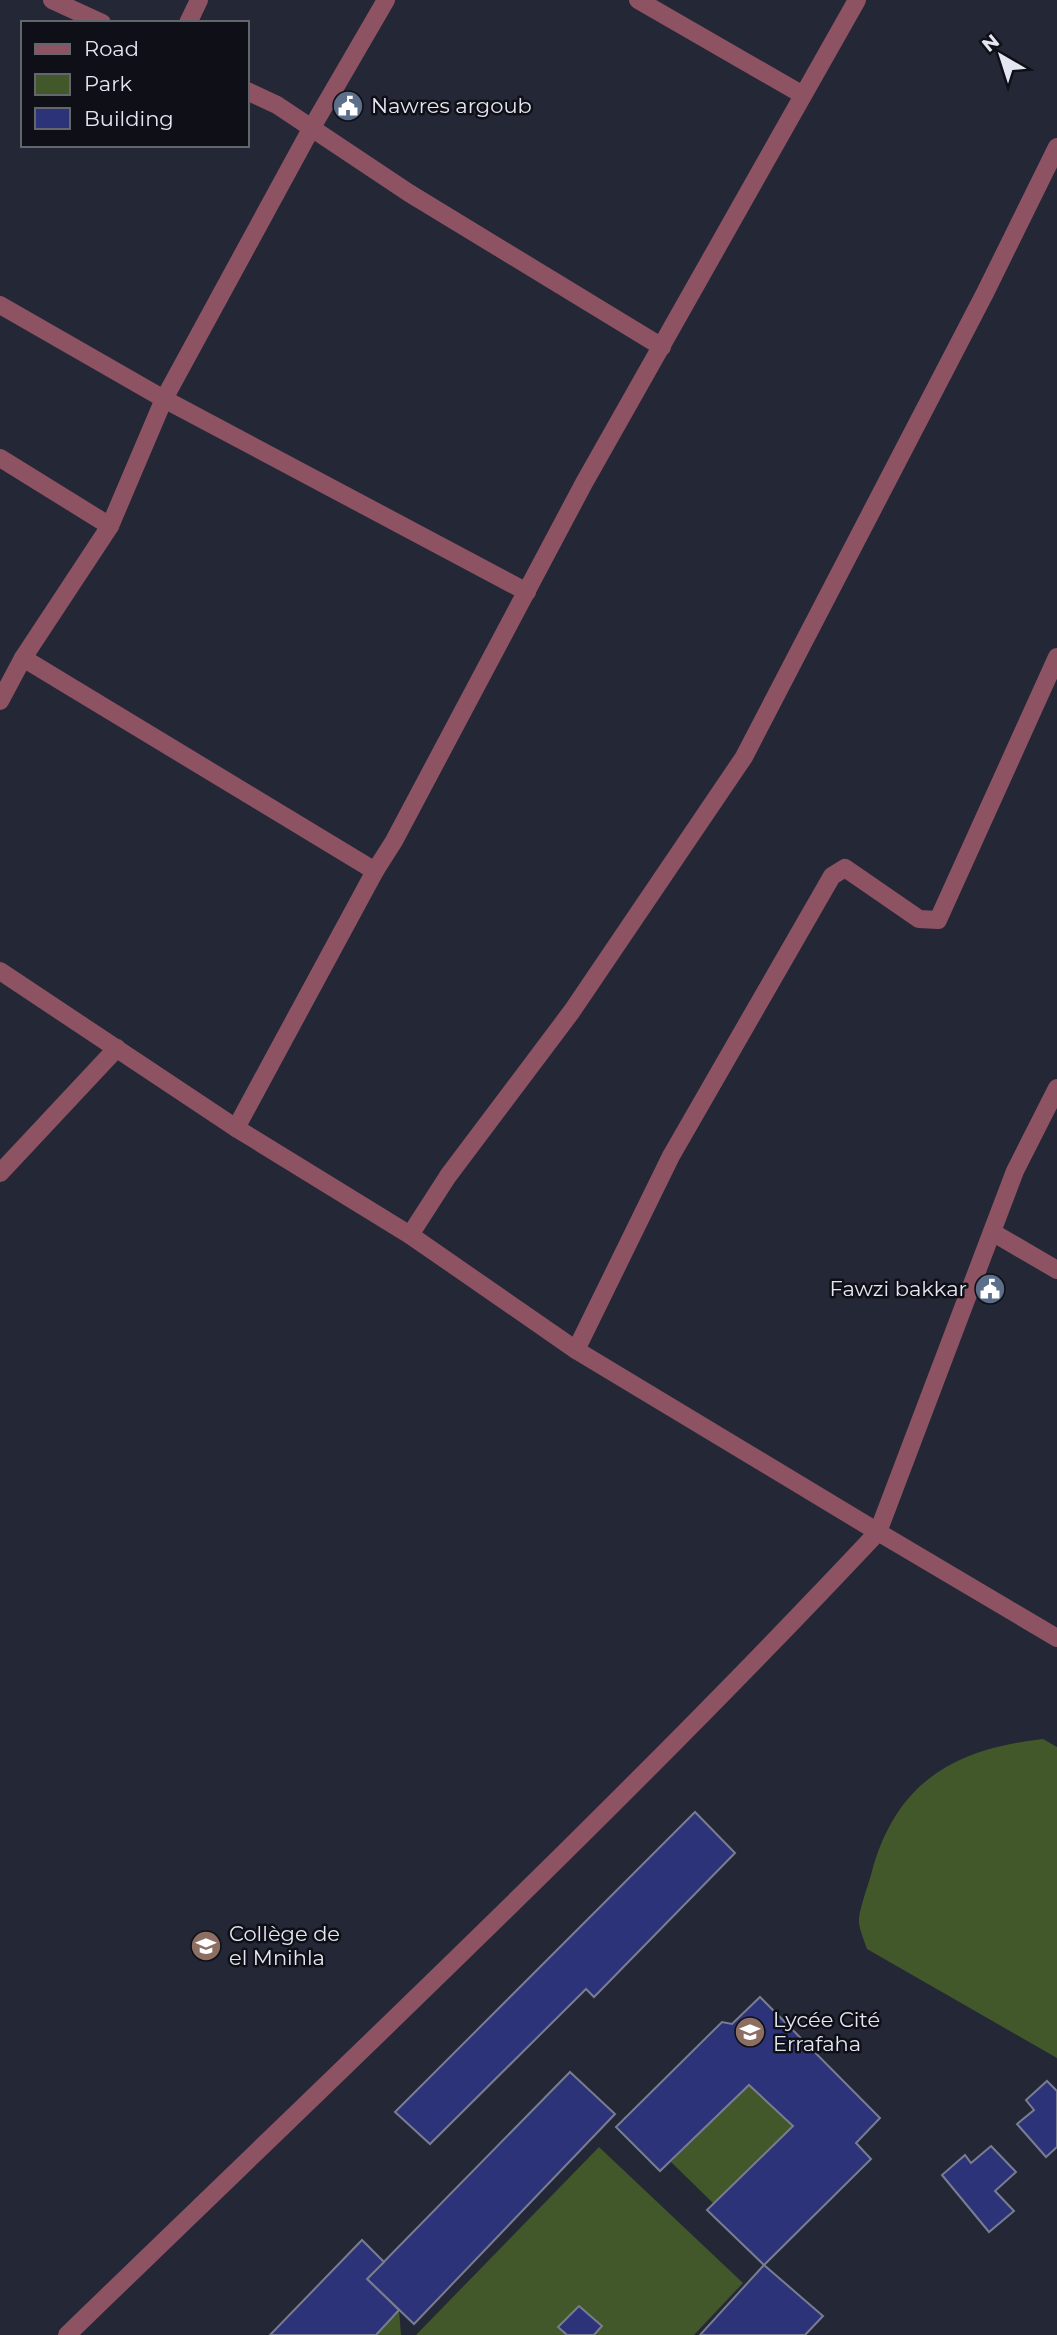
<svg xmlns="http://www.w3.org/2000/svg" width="1057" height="2335" font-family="Montserrat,sans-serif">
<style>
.green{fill:#42582a}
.building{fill:#2d3379;stroke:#797d90;stroke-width:2}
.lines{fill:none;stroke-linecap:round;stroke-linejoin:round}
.street{stroke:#8d5363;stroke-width:18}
.labels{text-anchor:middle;stroke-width:5;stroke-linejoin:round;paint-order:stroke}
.poi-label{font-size:21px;fill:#e4e7f1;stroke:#0f1017;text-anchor:start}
</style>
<rect width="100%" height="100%" fill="#242736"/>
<g class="green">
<path d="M1043 1739 1057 1747V2058L867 1949C864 1940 860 1931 859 1923 858 1911 869 1884 872 1871 897 1781 955 1749 1043 1739Z"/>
<polygon points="749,2085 793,2126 714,2204 671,2162"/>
<polygon points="599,2147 743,2283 694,2335 416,2335"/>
<polygon points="399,2310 401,2335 376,2335"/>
</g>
<g class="building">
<polygon points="695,1812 735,1853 594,1997 586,1989 430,2144 395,2112"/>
<polygon points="760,1997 880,2118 856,2143 871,2159 764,2265 707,2210 793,2126 749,2085 660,2171 616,2127 722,2022 732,2024"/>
<polygon points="570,2072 615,2114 414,2324 367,2279"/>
<polygon points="1047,2081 1057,2091 1057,2147 1046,2157 1017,2124 1034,2110 1026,2100"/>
<polygon points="991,2146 1016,2172 995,2191 1014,2211 989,2232 942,2175 965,2155 971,2163"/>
<polygon points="362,2240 384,2262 367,2279 399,2310 376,2335 270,2335"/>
<polygon points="764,2265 823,2316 805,2335 700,2335"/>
<polygon points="579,2306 602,2326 594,2335 567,2335 558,2327"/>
</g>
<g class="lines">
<g class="street">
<polyline points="52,0 102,23"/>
<polyline points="638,0 803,95"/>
<polyline points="188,23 199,0"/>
<polyline points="247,91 277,105 409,193 662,347"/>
<polyline points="0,305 164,399 527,592"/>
<polyline points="0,458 110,526"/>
<polyline points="23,658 375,871"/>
<polyline points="0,701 23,658 110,526 164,399 311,129 386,0"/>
<polyline points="0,971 236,1128 410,1235 576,1350 878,1532 1015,1171 1057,1088"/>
<polyline points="236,1128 375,871 394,841 584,483 857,0"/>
<polyline points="0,1173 117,1048"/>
<polyline points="992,1232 1057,1270"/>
<polyline points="410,1235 448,1176 572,1011 744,757 985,293 1057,147"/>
<polyline points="576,1350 671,1156 832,876 845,868 919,919 938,920 1057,657"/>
<path d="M67 2335C340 2070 617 1810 878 1532L1057 1638"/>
</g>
</g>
<defs>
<g id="civic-disc" transform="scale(1.575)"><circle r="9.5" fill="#5c6f8a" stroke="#0f1017"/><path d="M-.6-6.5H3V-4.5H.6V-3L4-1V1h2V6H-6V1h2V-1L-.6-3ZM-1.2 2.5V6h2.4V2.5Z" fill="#fff"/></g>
<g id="school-disc" transform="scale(1.575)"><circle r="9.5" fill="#8d6e63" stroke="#0f1017"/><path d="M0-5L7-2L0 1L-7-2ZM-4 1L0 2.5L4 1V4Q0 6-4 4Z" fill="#fff"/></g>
</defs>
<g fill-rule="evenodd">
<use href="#civic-disc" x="348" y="106"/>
<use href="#civic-disc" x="990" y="1289"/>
<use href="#school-disc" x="206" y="1946"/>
<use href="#school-disc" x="750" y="2032"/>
</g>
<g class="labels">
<g class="poi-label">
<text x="371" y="113">Nawres argoub</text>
<text x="967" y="1296" text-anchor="end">Fawzi bakkar</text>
<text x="229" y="1941">Collège de<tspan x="229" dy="24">el Mnihla</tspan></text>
<text x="773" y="2027">Lycée Cité<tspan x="773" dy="24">Errafaha</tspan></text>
</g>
</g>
<rect x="21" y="21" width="228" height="126" fill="#0f1017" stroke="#64666e" stroke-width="2"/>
<rect x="35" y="44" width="35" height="10" fill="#8d5363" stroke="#64666e" stroke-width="2"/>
<text x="84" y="56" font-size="21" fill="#e4e7f1">Road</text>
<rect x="35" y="74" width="35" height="21" fill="#42582a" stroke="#64666e" stroke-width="2"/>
<text x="84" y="91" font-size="21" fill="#e4e7f1">Park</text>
<rect x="35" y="108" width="35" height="21" fill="#2d3379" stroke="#64666e" stroke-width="2"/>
<text x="84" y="126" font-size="21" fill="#e4e7f1">Building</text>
<g transform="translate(1001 56) rotate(321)" stroke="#0f1017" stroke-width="5" paint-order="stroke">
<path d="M0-5L12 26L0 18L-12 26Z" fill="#e4e7f1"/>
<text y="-10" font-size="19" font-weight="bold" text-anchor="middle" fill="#e4e7f1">N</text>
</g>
</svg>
